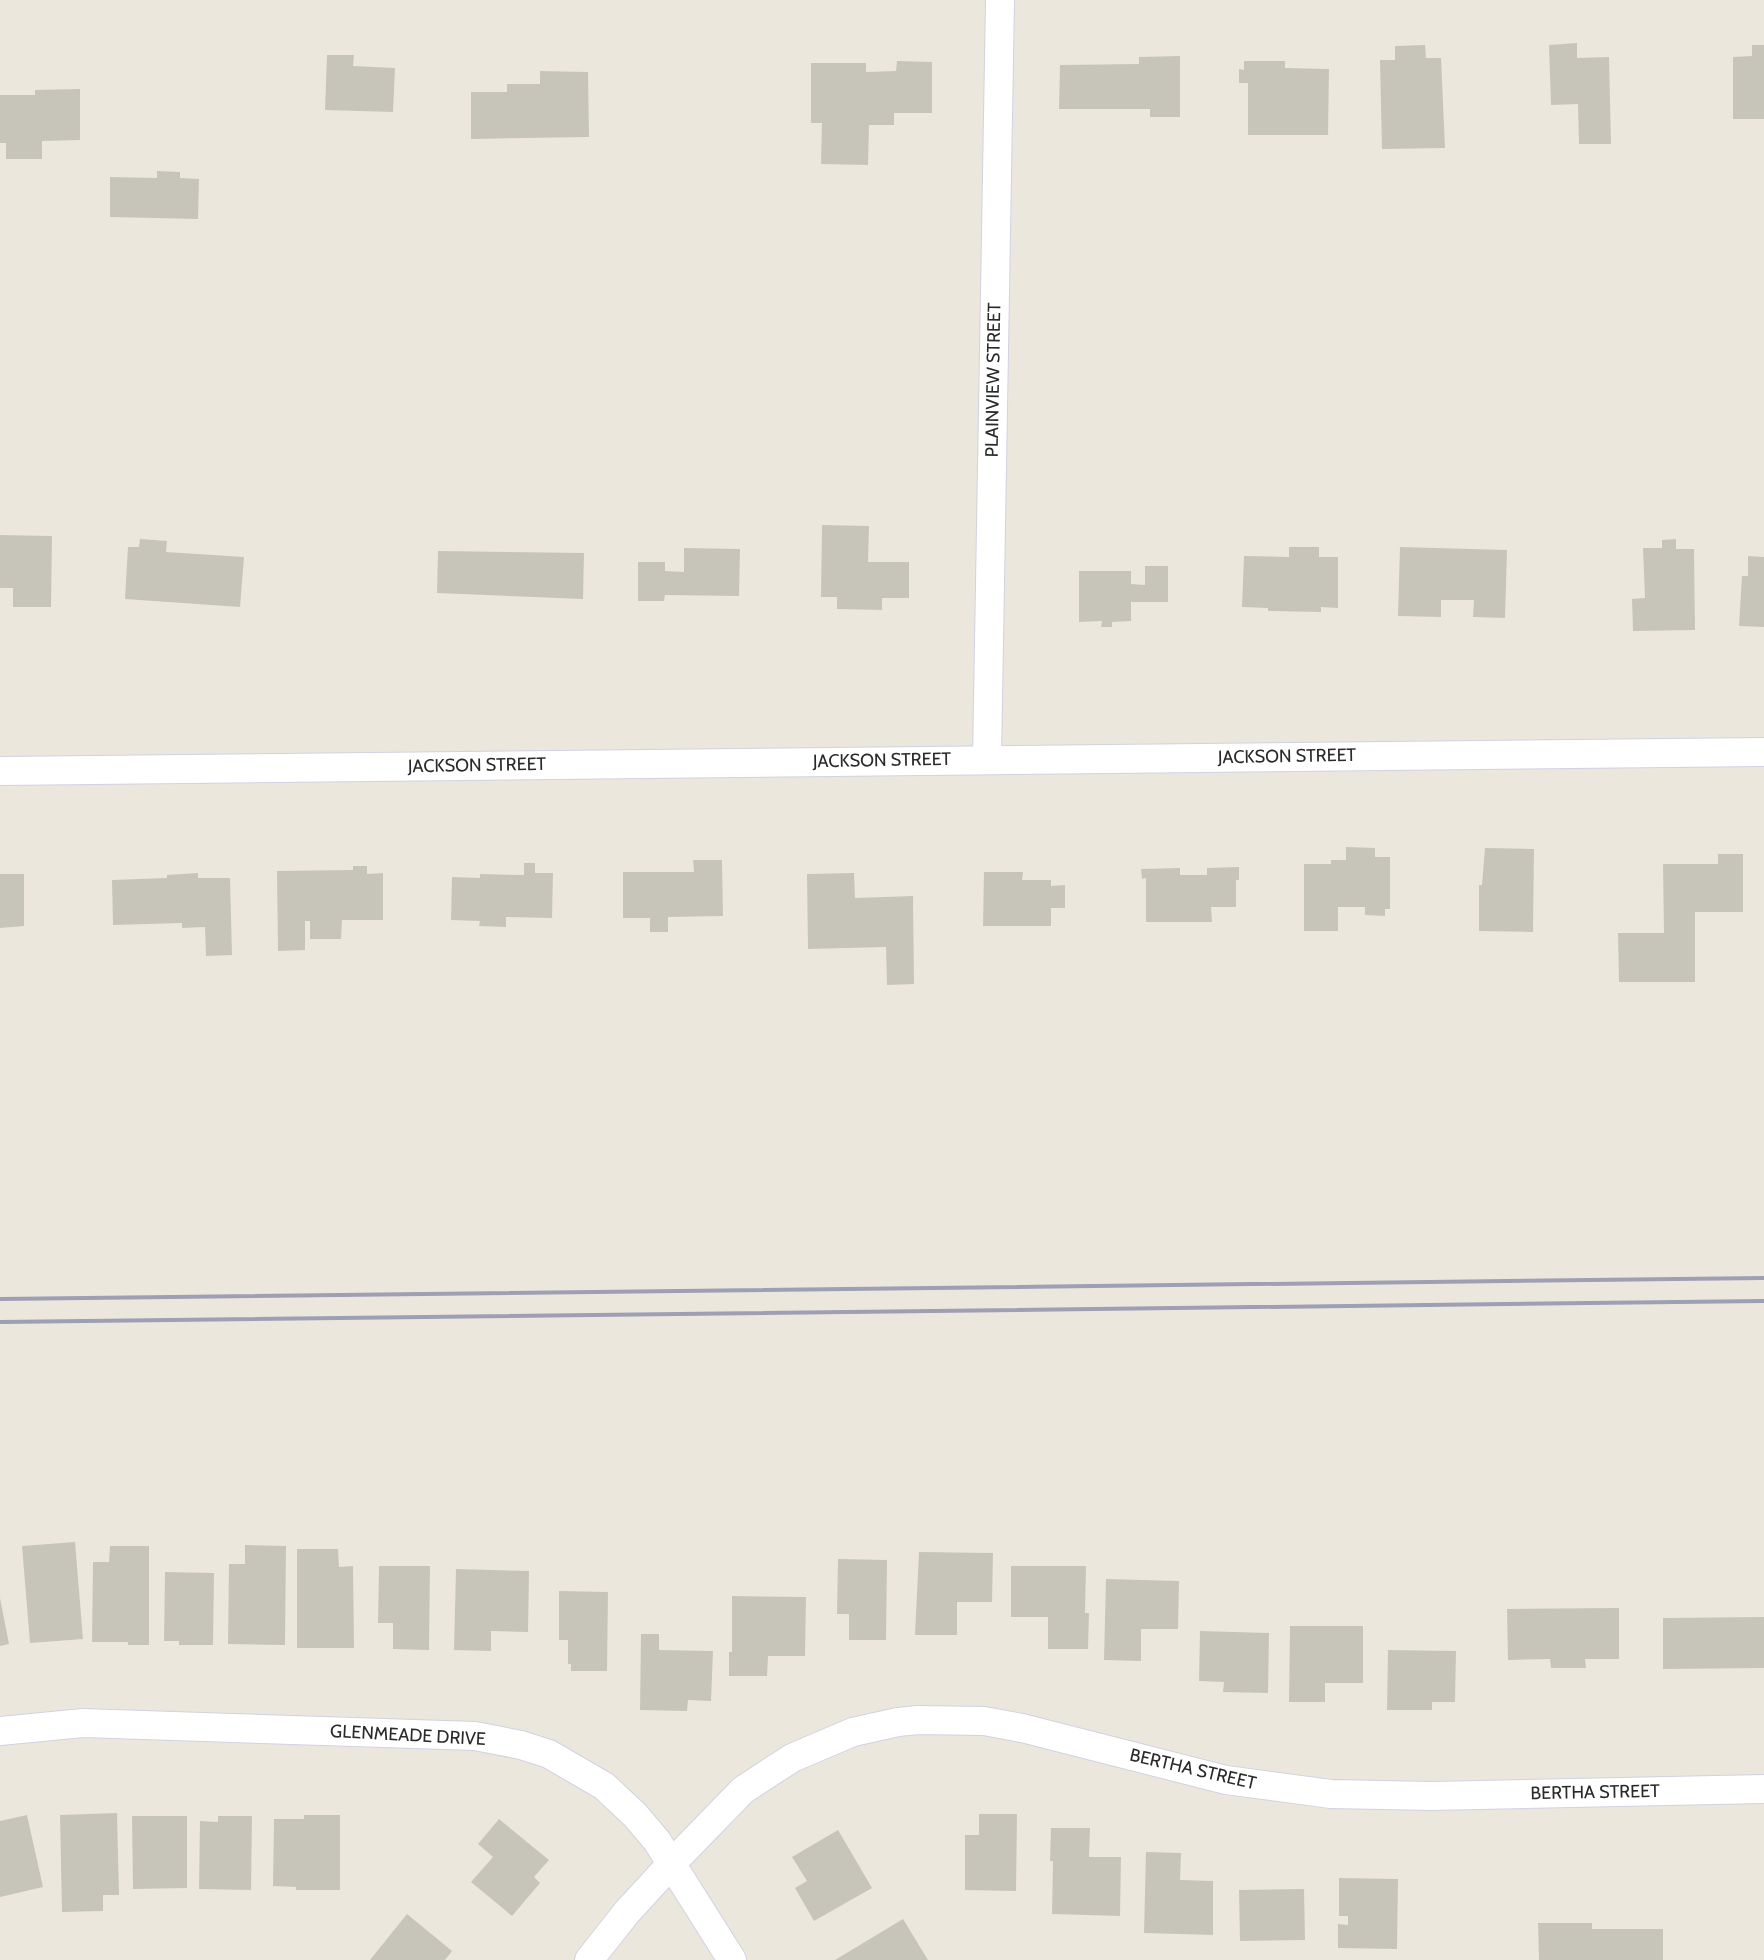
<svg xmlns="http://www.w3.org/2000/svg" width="1764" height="1960" font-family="Cabin,sans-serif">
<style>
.building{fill:#c7c5ba}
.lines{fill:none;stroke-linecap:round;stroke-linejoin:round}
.minor-casing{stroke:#d1d2e3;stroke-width:30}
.minor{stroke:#fff;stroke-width:28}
.rail{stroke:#9e9eb4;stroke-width:4}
.labels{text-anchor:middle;stroke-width:4;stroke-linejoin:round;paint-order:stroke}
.street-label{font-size:18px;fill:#2a2a2a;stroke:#fff}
</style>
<rect width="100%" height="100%" fill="#ece7dc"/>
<g class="building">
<polygon points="1577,43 1577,58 1609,57 1611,144 1579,144 1578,104 1551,105 1549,45"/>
<polygon points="1425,45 1426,58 1441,58 1445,148 1382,149 1380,60 1395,60 1395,46"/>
<polygon points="1752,45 1764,45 1764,119 1733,119 1733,57 1752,56"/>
<polygon points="327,55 354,55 353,66 395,68 393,112 325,110"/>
<polygon points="1180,56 1180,117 1150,117 1150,109 1059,109 1060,65 1139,64 1139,57"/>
<polygon points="897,61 932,62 932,113 894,113 894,125 869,125 868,165 821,164 822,123 811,123 811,63 866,63 866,72 896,71"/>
<polygon points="1244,61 1285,61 1285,68 1329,69 1328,135 1248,135 1248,83 1239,83 1239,69 1244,70"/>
<polygon points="540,71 588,72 589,137 471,139 471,92 507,92 507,84 540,84"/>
<polygon points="80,89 80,140 42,141 42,159 6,159 6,143 0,143 0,95 35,95 35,90"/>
<polygon points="157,171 180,172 180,178 199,179 198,219 110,217 110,177 157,178"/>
<polygon points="822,525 869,526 868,562 909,562 909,598 882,598 882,610 837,609 837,597 821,597"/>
<polygon points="0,535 52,536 51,607 13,607 13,588 0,588"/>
<polygon points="140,539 167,541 166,552 244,557 240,607 125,599 128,547 139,547"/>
<polygon points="1676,539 1676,549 1694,549 1695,630 1633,631 1632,599 1645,598 1643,548 1662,548 1662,540"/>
<polygon points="1289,547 1319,547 1319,557 1338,557 1338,608 1321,607 1321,612 1268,611 1268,608 1242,607 1244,556 1289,557"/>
<polygon points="1400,547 1507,550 1505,618 1473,617 1474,600 1441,600 1441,617 1398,616"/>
<polygon points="684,548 740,549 739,596 665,595 664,601 638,601 638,562 665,562 665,571 684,572"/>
<polygon points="438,551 584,553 583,599 437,593"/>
<polygon points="1748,556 1764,557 1764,627 1739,626 1742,576 1748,576"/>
<polygon points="1145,566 1168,566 1168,602 1131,602 1131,621 1112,622 1112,627 1101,627 1102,621 1079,622 1079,571 1131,571 1131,584 1145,585"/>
<polygon points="1346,847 1375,848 1375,857 1390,857 1390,909 1385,909 1385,916 1365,915 1365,907 1338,907 1338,931 1304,931 1304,864 1331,864 1331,860 1346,860"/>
<polygon points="1485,848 1534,849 1533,932 1479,931 1479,885 1482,885"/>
<polygon points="1718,854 1743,854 1743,912 1695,912 1695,982 1619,982 1618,933 1664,933 1663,864 1718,864"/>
<polygon points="693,860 722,860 723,916 668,917 668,932 650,932 650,918 623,918 623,872 694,872"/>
<polygon points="524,863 535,863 535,873 553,873 552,918 506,917 506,927 479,926 480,921 451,920 452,877 480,878 480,874 524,875"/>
<polygon points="353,866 367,866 367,874 383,873 383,920 342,920 341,939 310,939 310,921 305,921 305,950 278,951 277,871 353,870"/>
<polygon points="1239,867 1239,880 1236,880 1236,907 1211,907 1212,922 1146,922 1146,878 1142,879 1141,869 1180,868 1180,875 1207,875 1207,868"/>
<polygon points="984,872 1023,872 1022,880 1051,880 1051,886 1065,885 1065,908 1051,908 1051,926 983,926"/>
<polygon points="198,873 198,878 230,878 232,955 206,956 205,927 182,928 182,923 113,925 112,880 167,878 167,875"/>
<polygon points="854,873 855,898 913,896 914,984 887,985 886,947 808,949 807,874"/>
<polygon points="0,874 24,874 24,926 0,928"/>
<polygon points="75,1542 83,1639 30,1643 22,1546"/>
<polygon points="245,1545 286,1546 285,1645 228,1644 229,1564 245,1564"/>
<polygon points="110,1546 149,1546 149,1645 128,1645 128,1642 92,1642 93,1562 109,1562"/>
<polygon points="297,1549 338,1549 339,1567 353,1566 354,1648 297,1648"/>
<polygon points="919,1552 993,1553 992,1602 957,1602 957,1635 915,1635"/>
<polygon points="838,1559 887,1560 886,1640 849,1640 849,1614 837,1614"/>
<polygon points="379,1566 430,1566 429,1650 393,1649 393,1623 378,1623"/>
<polygon points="1011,1566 1086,1566 1085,1613 1089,1613 1088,1649 1048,1649 1048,1617 1011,1617"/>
<polygon points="456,1569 529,1571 528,1632 491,1631 491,1651 454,1650"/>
<polygon points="165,1572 214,1573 213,1645 179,1645 179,1641 164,1641"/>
<polygon points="1106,1579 1179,1581 1178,1629 1141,1629 1141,1661 1104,1660"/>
<polygon points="559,1591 608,1592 607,1671 571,1671 571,1664 568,1664 568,1640 559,1640"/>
<polygon points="732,1596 806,1597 805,1656 768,1656 767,1676 729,1676 729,1652 732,1652"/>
<polygon points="0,1598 9,1644 0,1646"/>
<polygon points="1619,1608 1619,1659 1585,1659 1586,1668 1551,1668 1550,1659 1508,1660 1507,1609"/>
<polygon points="1764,1617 1764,1668 1663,1669 1663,1618"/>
<polygon points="1290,1626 1363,1626 1363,1683 1325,1683 1325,1702 1289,1702"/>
<polygon points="1200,1631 1269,1633 1268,1693 1223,1692 1224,1682 1199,1681"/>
<polygon points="641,1634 659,1634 659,1650 713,1651 711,1701 688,1700 687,1711 640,1710"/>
<polygon points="1388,1650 1456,1651 1455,1702 1432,1702 1432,1710 1387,1710"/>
<polygon points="117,1813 119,1895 103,1895 103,1911 62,1912 60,1815"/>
<polygon points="979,1814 1017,1814 1016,1891 965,1890 965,1835 979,1835"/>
<polygon points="27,1815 43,1887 0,1897 0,1821"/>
<polygon points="304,1815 340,1815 340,1890 296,1890 296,1887 273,1886 274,1819 304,1819"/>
<polygon points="132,1816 187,1816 187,1888 133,1889"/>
<polygon points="218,1816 252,1816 251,1890 199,1889 200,1821 218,1822"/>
<polygon points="499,1819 549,1860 534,1877 540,1883 512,1916 471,1882 493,1857 478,1844"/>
<polygon points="1051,1828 1090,1828 1089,1857 1121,1857 1120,1916 1052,1914 1053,1861 1050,1861"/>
<polygon points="838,1830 872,1888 814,1921 795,1888 807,1881 792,1857"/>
<polygon points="1146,1852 1181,1853 1180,1880 1213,1881 1213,1935 1144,1933"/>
<polygon points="1339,1878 1398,1879 1397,1949 1338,1948 1338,1924 1348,1925 1348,1916 1339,1916"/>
<polygon points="1304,1889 1305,1940 1240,1941 1239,1890"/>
<polygon points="407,1914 452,1951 445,1960 370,1960"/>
<polygon points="903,1919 928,1960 835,1960"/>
<polygon points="1538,1923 1592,1923 1592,1929 1663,1929 1663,1960 1539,1960"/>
</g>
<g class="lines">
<g class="minor-casing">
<g id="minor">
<polyline points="987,759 1000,0"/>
<polyline points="0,771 1764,752"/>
<polyline points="0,1731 83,1723 475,1736 521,1745 549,1754 604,1786 635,1815 657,1841 732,1960"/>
<polyline points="589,1960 627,1912 672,1863 743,1790 792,1758 853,1732 898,1722 918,1720 984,1721 1022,1728 1226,1780 1331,1794 1432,1796 1764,1789"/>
</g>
</g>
<use href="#minor" class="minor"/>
<g class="rail">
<polyline points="0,1299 1764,1278"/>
<polyline points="0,1322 1764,1301"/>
</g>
</g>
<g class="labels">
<g class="street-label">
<text transform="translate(993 380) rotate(-89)" y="6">PLAINVIEW STREET</text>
<text transform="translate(1287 756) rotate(-1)" y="6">JACKSON STREET</text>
<text transform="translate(882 760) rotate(-1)" y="6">JACKSON STREET</text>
<text transform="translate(477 765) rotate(-1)" y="6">JACKSON STREET</text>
<text transform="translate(408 1735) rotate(3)" y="6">GLENMEADE DRIVE</text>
<text transform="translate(1193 1769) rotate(13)" y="6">BERTHA STREET</text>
<text transform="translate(1595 1792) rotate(-1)" y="6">BERTHA STREET</text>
</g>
</g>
</svg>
